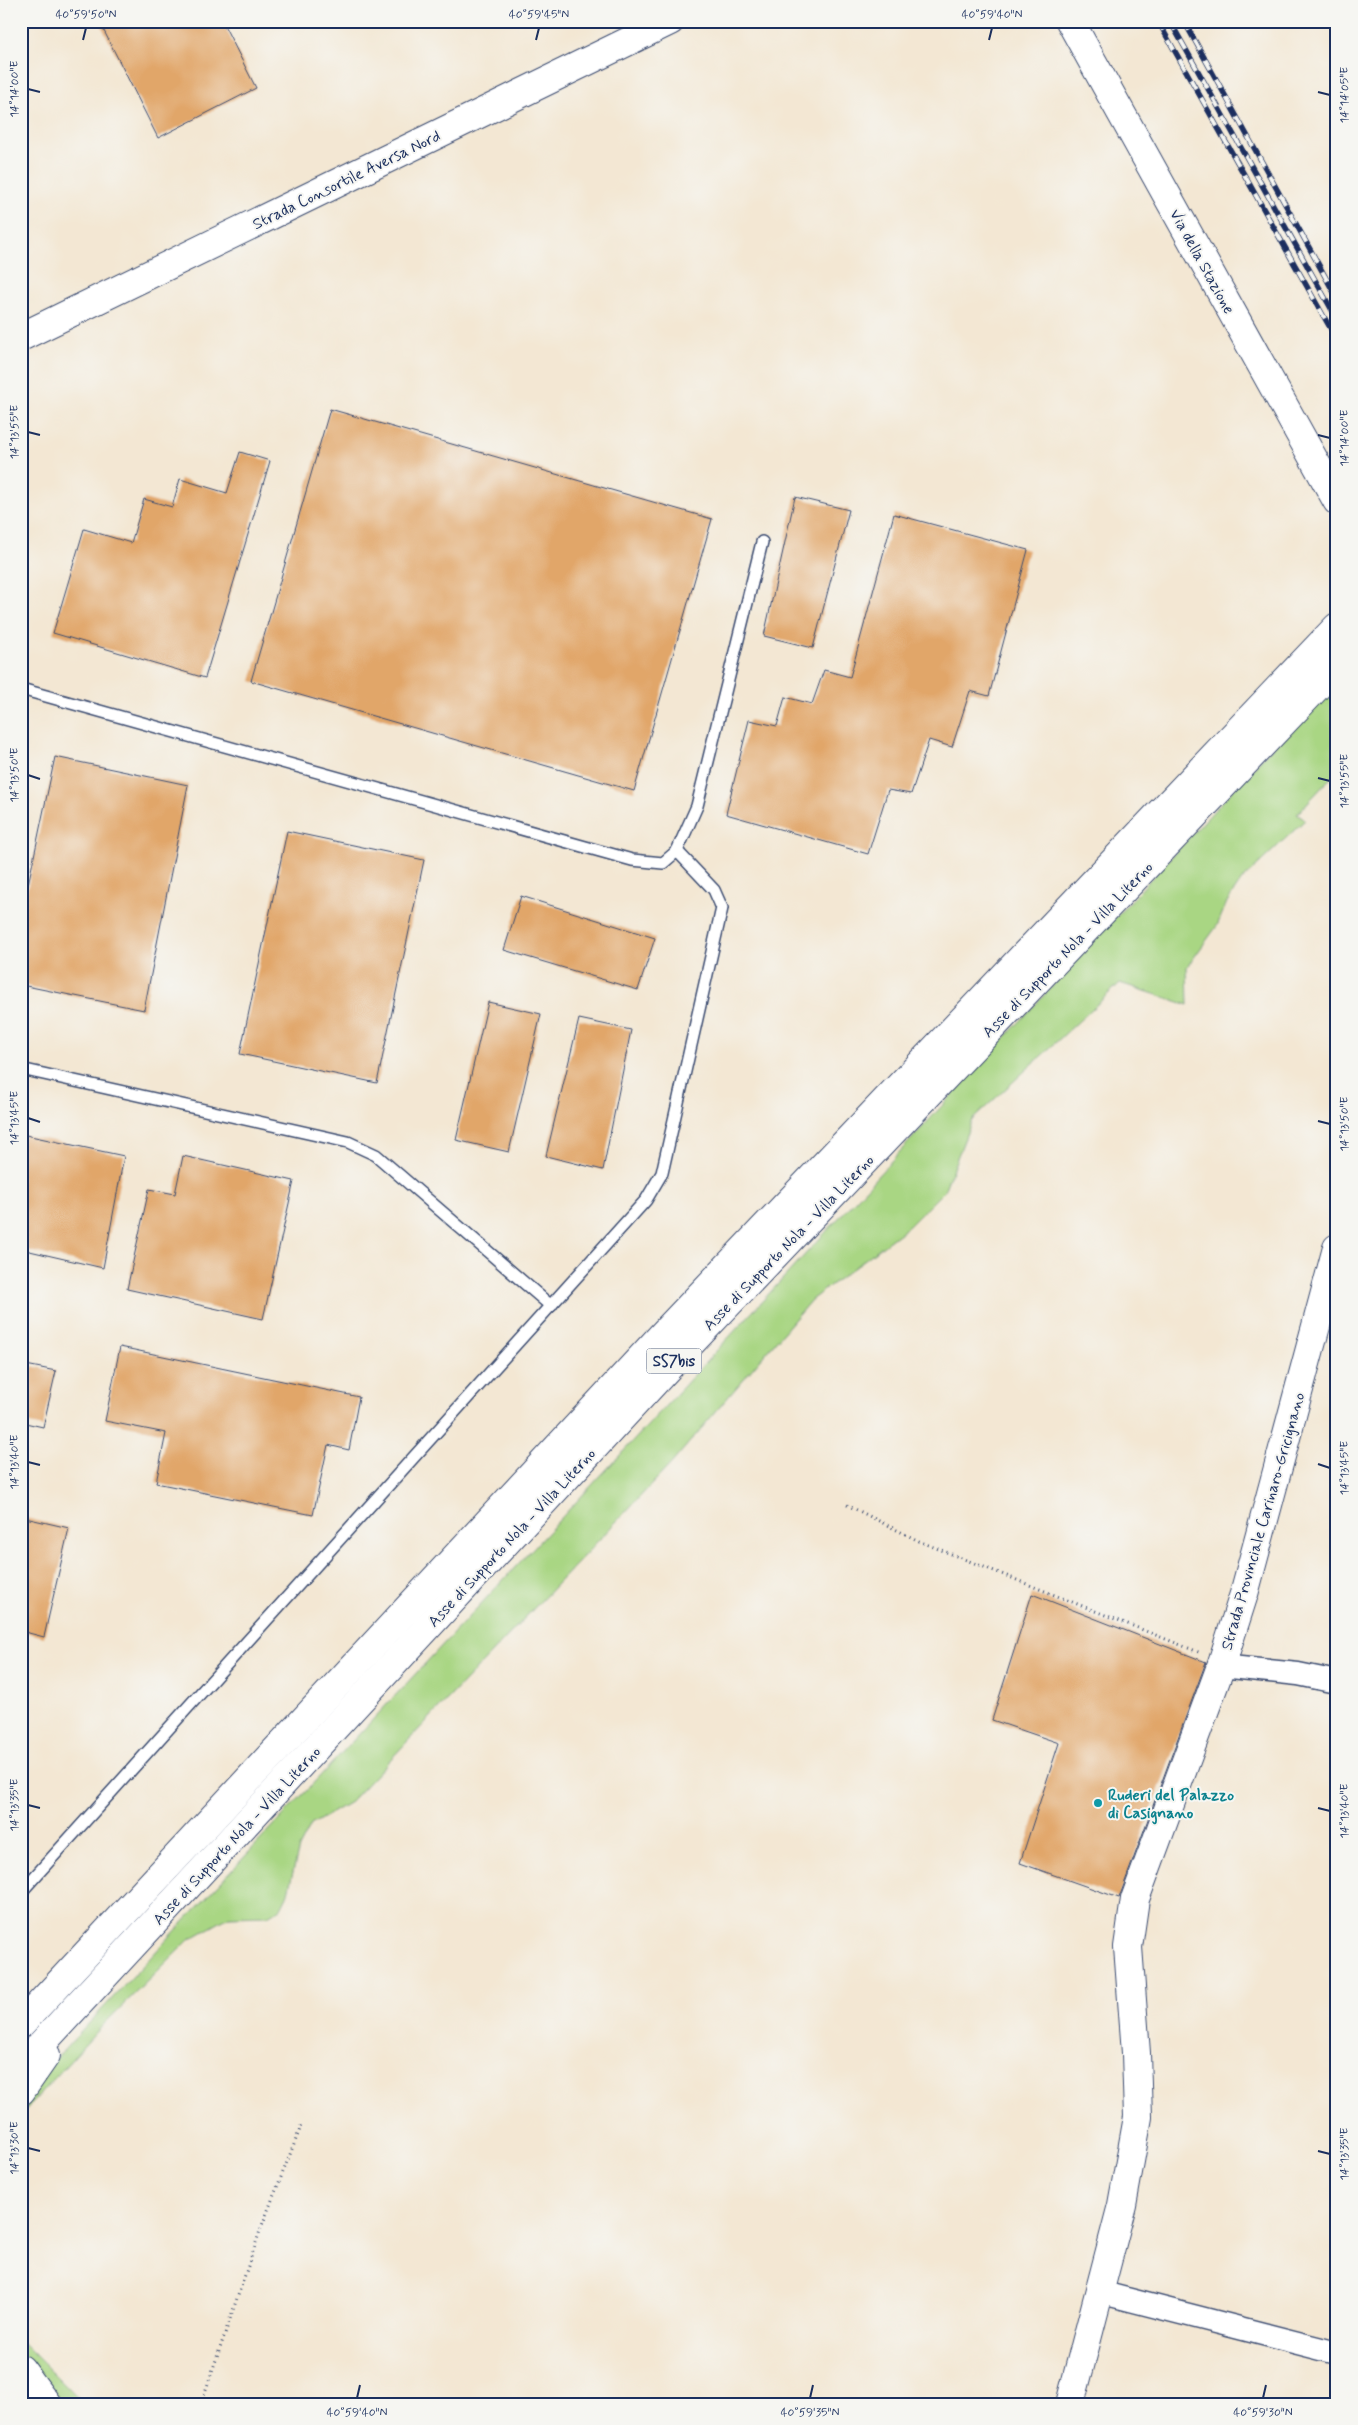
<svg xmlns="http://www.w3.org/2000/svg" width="1358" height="2425" font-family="Mynerve,sans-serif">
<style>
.green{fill:#a9d683;stroke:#628270}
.building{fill:#e1a669}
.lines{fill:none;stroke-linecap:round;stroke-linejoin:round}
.lane-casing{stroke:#3b4b70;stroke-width:14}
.street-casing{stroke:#3b4b70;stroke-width:25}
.secondary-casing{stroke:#3b4b70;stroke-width:30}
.highway-casing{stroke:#3b4b70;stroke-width:30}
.path{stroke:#3b4b70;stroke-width:3;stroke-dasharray:1 4;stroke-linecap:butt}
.lane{stroke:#fff;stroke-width:11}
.street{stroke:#fff;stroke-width:22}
.secondary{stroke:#fff;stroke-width:28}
.highway{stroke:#fff;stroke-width:28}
.rail-casing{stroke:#1b2f5e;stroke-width:5.5}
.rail{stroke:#f6f6f2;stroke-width:4;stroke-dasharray:11;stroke-linecap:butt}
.ticks{fill:none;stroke:#1b2f5e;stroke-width:2}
.culture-dot{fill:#0f9aa8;stroke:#f6f6f2;stroke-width:2}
.labels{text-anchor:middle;stroke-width:4;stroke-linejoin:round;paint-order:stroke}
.shield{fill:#f6f6f2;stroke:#5d6b8a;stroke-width:1}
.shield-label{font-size:15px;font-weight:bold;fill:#1b2f5e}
.street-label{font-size:16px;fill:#1b2f5e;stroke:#f6f6f2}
.culture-label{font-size:16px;font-weight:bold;fill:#0d838f;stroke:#f6f6f2;text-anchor:start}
.neatline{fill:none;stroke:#1b2f5e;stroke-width:2}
.ticks-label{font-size:12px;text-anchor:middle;fill:#1b2f5e}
</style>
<rect width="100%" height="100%" fill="#f6f6f2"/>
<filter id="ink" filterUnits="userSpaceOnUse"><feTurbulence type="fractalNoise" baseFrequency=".02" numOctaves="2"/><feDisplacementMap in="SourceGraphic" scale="10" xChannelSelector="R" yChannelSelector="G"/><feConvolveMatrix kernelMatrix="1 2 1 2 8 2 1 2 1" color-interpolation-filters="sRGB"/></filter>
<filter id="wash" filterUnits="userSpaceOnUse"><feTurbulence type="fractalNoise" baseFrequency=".0096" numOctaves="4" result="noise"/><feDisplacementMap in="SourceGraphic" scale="20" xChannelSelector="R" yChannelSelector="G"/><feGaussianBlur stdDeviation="1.12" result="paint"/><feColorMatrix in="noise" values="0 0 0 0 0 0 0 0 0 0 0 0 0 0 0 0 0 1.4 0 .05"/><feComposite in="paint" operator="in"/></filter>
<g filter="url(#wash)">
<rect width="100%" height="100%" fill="#f3e7d3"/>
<g class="green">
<polygon points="1337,685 1337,771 1297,814 1305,820 1242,880 1227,902 1217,926 1187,967 1188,1005 1120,983 972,1120 944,1191 909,1226 811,1300 671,1464 350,1802 311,1825 299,1848 287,1896 281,1908 268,1916 229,1917 190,1939 104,2024 21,2115 21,2102 50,2065 649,1424 1290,728"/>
<polygon points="21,2341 84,2404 63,2404 21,2359"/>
</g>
<g id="blocks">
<g class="building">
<polygon points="99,21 222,21 256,88 158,138"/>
<polygon points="330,409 712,519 634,791 251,681"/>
<polygon points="240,452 270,461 205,678 53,633 84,529 131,543 144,499 172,507 180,479 227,493"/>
<polygon points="795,497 849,510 813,648 764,636"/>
<polygon points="894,514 1028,550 989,696 970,691 952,747 929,740 911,794 888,790 868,854 726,814 749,720 777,726 785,697 812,704 824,670 850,677"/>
<polygon points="55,757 188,785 144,1010 21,985 21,918"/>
<polygon points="287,831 424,860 377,1083 240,1054"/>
<polygon points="521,896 655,938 638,990 504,950"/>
<polygon points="488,1002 541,1014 509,1152 456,1140"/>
<polygon points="579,1019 631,1030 603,1170 546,1156"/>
<polygon points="21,1134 124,1156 103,1268 21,1249"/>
<polygon points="183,1156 294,1181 263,1319 127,1289 149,1189 175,1194"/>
<polygon points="120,1347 359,1397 349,1450 328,1445 313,1515 156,1483 166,1433 105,1421"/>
<polygon points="21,1364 56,1371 43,1427 21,1422"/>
<polygon points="21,1517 69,1528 44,1637 21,1631"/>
<polygon points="1032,1594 1206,1662 1119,1898 1020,1863 1059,1743 992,1720"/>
</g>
</g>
</g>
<g filter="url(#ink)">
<use href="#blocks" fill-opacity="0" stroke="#3b4b70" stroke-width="1"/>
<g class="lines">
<g class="lane-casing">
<g id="lane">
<polyline points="21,689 632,860 663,863 677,851 697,806 762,542"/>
<polyline points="21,1069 348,1142 376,1155 551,1306"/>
<polyline points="21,1892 646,1200 662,1173 722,908 714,890 677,851"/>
</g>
</g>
<g class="street-casing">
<g id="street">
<polyline points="1221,1666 1298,1674 1337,1682"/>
<polyline points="1099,2292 1337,2353"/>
</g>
</g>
<g class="secondary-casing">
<g id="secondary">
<polyline points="1070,21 1337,501"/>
<polyline points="21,337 670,21"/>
<polyline points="1070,2404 1122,2205 1138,2117 1136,2053 1128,1947 1135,1899 1221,1666 1244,1594 1337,1248"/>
</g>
</g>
<g class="highway-casing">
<g id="highway">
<polyline points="21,2024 664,1333 1337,627"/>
<polyline points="21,2066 689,1345 1337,666"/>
<polyline points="21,2091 46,2055"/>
<polyline points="21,2369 47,2404"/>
<polyline points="21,2403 23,2404"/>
</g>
</g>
<g class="path">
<polyline points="847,1505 921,1542 1201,1653"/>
<polyline points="201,2404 261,2228 302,2124"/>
</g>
<use href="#lane" class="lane"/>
<use href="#street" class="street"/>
<use href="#secondary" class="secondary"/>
<use href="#highway" class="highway"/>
<g class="rail-casing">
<g id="rail">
<polyline points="1158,21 1337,340"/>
<polyline points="1170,21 1337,319"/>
<polyline points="1184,21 1337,298"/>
</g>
</g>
<use href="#rail" class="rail"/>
</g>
</g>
<path class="ticks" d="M83 40 86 28M536 40 539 28M989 40 992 28M28 89 40 92M1318 92 1330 95M28 432 40 435M1318 435 1330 438M28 775 40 779M1318 778 1330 781M28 1118 40 1122M1318 1121 1330 1124M28 1462 40 1465M1318 1464 1330 1468M28 1805 40 1808M1318 1808 1330 1811M28 2148 40 2151M1318 2151 1330 2154M357 2398 360 2385M810 2398 813 2385M1263 2398 1266 2385"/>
<circle class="culture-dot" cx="1098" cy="1803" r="5"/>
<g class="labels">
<rect class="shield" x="646.5" y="1348.5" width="55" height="25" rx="4"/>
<g class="shield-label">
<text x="674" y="1366">SS7bis</text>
</g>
<g class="street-label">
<text transform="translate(346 179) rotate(-26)" y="6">Strada Consortile Aversa Nord</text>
<text transform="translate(1203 261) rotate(61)" y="6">Via della Stazione</text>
<text transform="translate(1067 949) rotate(-46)" y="6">Asse di Supporto Nola - Villa Literno</text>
<text transform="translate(788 1242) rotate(-46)" y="6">Asse di Supporto Nola - Villa Literno</text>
<text transform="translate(1262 1521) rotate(-74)" y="6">Strada Provinciale Carinaro-Gricignano</text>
<text transform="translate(511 1537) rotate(-47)" y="6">Asse di Supporto Nola - Villa Literno</text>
<text transform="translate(236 1835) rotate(-47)" y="6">Asse di Supporto Nola - Villa Literno</text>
</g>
<g class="culture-label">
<text x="1108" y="1800">Ruderi del Palazzo<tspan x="1108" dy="18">di Casignano</tspan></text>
</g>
</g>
<rect width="1358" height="2425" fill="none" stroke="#f6f6f2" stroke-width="55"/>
<rect x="28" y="28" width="1302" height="2370" class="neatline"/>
<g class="ticks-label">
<text x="86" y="18">40°59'50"N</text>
<text x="539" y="18">40°59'45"N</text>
<text x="992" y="18">40°59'40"N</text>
<text transform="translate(14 89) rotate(-90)" y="4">14°14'00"E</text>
<text transform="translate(1344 95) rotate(-90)" y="4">14°14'05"E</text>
<text transform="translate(14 432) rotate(-90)" y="4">14°13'55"E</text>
<text transform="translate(1344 438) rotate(-90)" y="4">14°14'00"E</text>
<text transform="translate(14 775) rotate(-90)" y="4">14°13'50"E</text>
<text transform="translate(1344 781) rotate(-90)" y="4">14°13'55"E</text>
<text transform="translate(14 1118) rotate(-90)" y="4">14°13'45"E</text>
<text transform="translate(1344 1124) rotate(-90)" y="4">14°13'50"E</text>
<text transform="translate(14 1462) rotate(-90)" y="4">14°13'40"E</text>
<text transform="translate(1344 1468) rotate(-90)" y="4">14°13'45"E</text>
<text transform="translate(14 1805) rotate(-90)" y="4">14°13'35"E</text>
<text transform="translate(1344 1811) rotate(-90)" y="4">14°13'40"E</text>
<text transform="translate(14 2148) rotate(-90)" y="4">14°13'30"E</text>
<text transform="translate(1344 2154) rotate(-90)" y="4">14°13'35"E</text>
<text x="357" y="2416">40°59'40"N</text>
<text x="810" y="2416">40°59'35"N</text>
<text x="1263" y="2416">40°59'30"N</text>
</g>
</svg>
